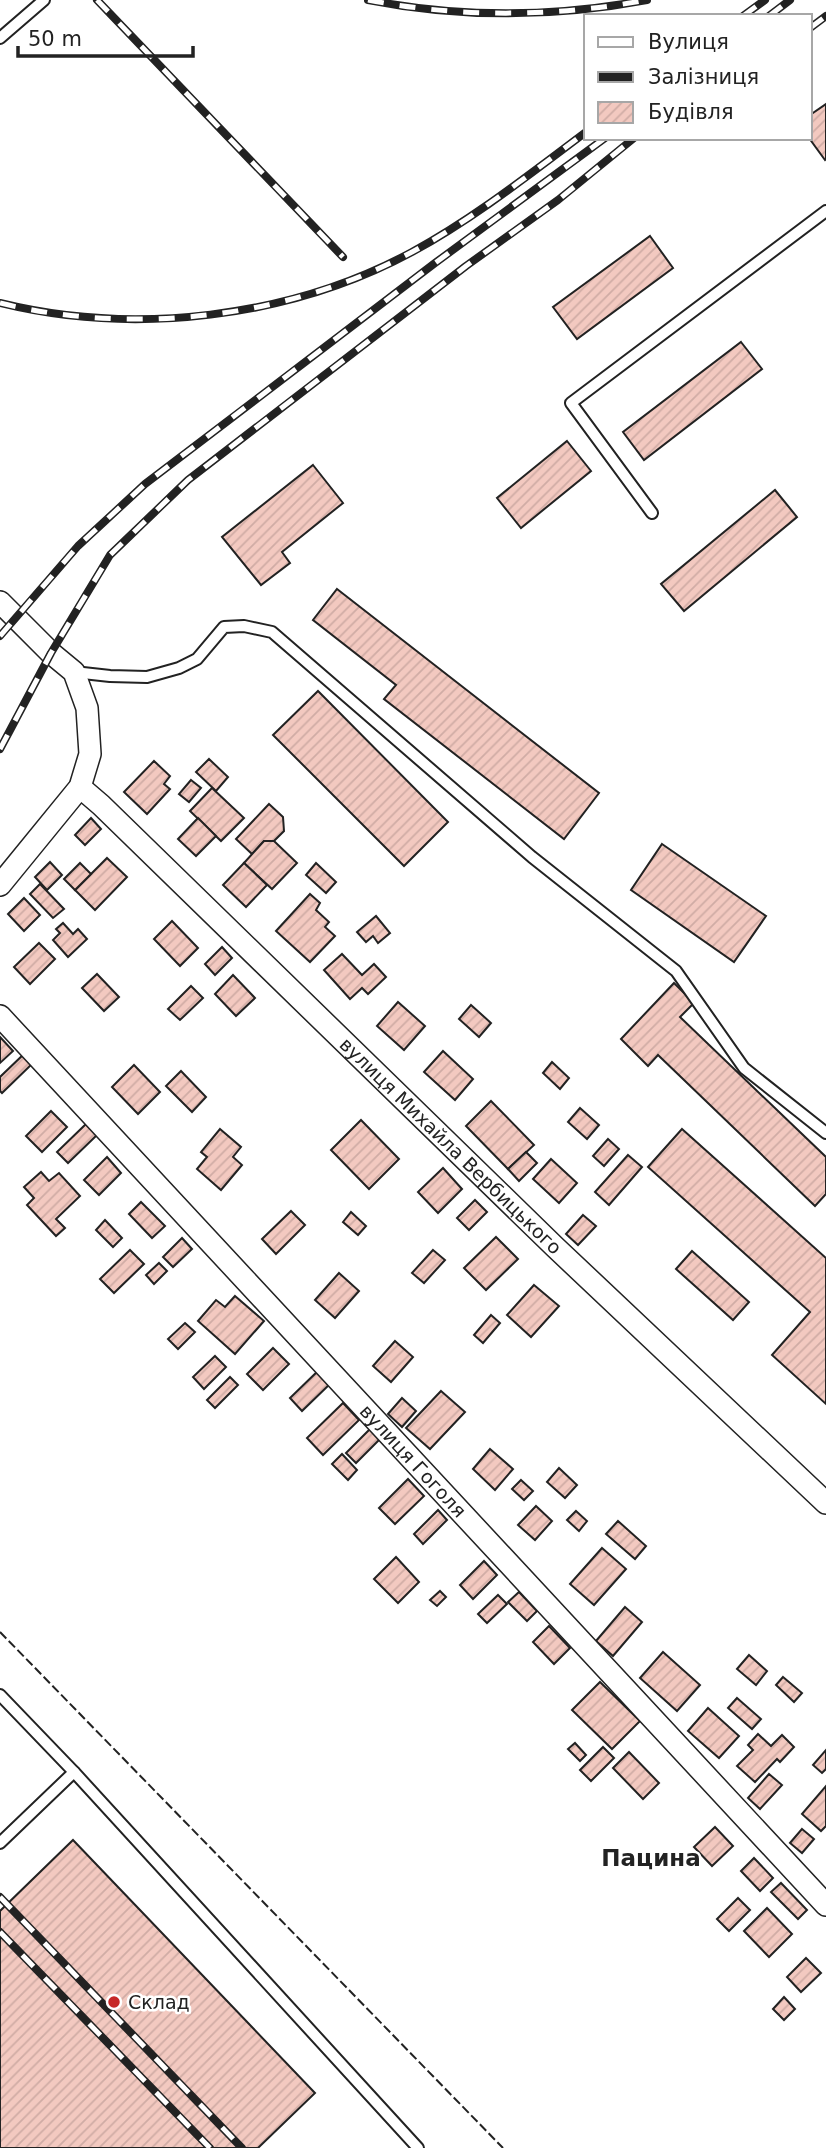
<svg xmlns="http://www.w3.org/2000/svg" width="826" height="2148" font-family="'DejaVu Sans',sans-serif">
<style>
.building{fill:url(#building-hatch);stroke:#222;stroke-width:2}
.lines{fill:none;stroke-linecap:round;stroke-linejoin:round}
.service-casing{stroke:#222;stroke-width:14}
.minor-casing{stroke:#222;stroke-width:24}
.service{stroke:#fff;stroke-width:10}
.minor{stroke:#fff;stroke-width:21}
.rail-casing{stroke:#222;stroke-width:8}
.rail{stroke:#fff;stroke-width:5;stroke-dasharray:16;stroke-linecap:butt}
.fence{stroke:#222;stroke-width:2;stroke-dasharray:9 3.5;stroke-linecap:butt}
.poi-dot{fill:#c62828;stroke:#fff;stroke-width:2.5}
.labels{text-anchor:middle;stroke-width:5;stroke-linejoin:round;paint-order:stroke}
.street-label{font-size:19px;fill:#222;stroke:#fff}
.poi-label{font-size:19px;fill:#222;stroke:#fff;text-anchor:start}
.quarter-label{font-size:23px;font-weight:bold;fill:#222;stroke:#fff}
</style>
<defs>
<pattern id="building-hatch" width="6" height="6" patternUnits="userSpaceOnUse" patternTransform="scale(1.75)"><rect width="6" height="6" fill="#f3c9c0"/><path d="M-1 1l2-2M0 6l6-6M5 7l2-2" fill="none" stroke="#d0aca5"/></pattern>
</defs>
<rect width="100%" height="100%" fill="#fff"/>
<g class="building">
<polygon points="826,104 826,159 825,160 809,138 810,115"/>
<polygon points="650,236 673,268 577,339 553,307"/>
<polygon points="741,342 762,369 644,460 623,432"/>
<polygon points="567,441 591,471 521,528 497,498"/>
<polygon points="313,465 343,503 282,552 290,563 261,585 222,537"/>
<polygon points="775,490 797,517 684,611 661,584"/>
<polygon points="337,589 599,793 564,839 384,699 396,685 313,620"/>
<polygon points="318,691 448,822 404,866 273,735"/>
<polygon points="209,759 228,777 216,791 196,772"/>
<polygon points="154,761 170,776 164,784 170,789 147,814 124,792"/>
<polygon points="191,780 201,788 189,802 179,794"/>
<polygon points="212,788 244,818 221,841 190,811"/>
<polygon points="269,804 283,817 284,831 274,841 264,841 252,854 236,839"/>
<polygon points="91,818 101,829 85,845 75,835"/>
<polygon points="198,818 216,836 196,856 178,839"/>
<polygon points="264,841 274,841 297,863 272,889 244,863"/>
<polygon points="662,844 766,916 734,962 631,890"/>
<polygon points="107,858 127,877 95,910 75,890"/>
<polygon points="50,862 62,875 47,890 35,877"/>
<polygon points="80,863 91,874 75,890 64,879"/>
<polygon points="244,863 267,885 246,907 223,885"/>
<polygon points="316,863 336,882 326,893 306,875"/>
<polygon points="40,884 64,909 53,918 30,894"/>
<polygon points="310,894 320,903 316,910 329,922 325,927 335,936 310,962 276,931"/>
<polygon points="24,898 40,915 24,931 8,914"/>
<polygon points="376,916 390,933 378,943 373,936 366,942 357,932"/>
<polygon points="172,921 198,948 180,966 154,939"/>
<polygon points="63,923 73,934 78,929 87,939 68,957 53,940 60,933 56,929"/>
<polygon points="39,943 55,959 30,984 14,967"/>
<polygon points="222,947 232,958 215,975 205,964"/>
<polygon points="342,954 362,975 374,964 386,977 368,994 362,988 350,999 324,970"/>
<polygon points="97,974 119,997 104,1011 82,988"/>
<polygon points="233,975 255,998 236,1016 215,994"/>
<polygon points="674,983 694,1003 680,1017 826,1157 826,1194 815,1206 658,1055 648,1066 621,1039"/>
<polygon points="191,986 203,998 180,1020 168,1009"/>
<polygon points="398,1002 425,1026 404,1050 377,1026"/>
<polygon points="471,1005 491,1023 479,1037 459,1019"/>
<polygon points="0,1037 13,1051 0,1063"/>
<polygon points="443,1051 473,1079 455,1100 424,1072"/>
<polygon points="25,1053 34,1062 2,1093 0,1091 0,1077"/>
<polygon points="552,1062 569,1078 560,1089 543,1073"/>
<polygon points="134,1065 160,1092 138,1114 112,1087"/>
<polygon points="181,1071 206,1097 192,1112 166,1086"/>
<polygon points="491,1101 534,1145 508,1169 466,1126"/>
<polygon points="580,1108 599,1125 587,1139 568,1122"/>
<polygon points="51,1111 67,1127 42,1152 26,1136"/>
<polygon points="361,1120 399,1159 369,1189 331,1150"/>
<polygon points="86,1124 97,1135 68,1163 57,1152"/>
<polygon points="220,1129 241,1147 233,1157 242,1165 221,1190 197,1169 207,1157 201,1152"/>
<polygon points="682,1129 826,1258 826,1404 772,1355 810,1312 648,1167"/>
<polygon points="608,1139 619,1149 604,1166 593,1156"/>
<polygon points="526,1152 537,1163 519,1181 508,1169"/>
<polygon points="628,1155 642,1167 609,1205 595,1192"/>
<polygon points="107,1157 121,1173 99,1195 84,1180"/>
<polygon points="551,1159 577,1183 559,1203 533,1179"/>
<polygon points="443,1168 462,1189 438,1213 418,1192"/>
<polygon points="41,1172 49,1181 59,1173 80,1196 56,1219 65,1228 56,1236 27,1205 34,1198 24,1187"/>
<polygon points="475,1200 487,1212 469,1230 457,1218"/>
<polygon points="141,1202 165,1226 152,1238 129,1214"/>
<polygon points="291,1211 305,1225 276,1254 262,1239"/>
<polygon points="351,1212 366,1226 358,1235 343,1222"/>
<polygon points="583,1215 596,1226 578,1245 566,1234"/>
<polygon points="105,1220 122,1238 113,1247 96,1230"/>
<polygon points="496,1237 518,1259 486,1290 464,1268"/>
<polygon points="182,1238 192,1249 173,1267 163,1257"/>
<polygon points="130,1250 144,1264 114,1293 100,1279"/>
<polygon points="433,1250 445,1260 424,1283 412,1273"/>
<polygon points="692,1251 749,1302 733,1320 676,1269"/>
<polygon points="159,1263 167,1271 154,1284 146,1275"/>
<polygon points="339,1273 359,1291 335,1318 315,1300"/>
<polygon points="534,1285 559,1306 531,1337 507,1315"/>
<polygon points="235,1296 264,1321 235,1354 198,1321 216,1300 225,1307"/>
<polygon points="491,1315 500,1323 483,1343 474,1335"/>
<polygon points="185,1323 195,1332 178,1349 168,1339"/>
<polygon points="395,1341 413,1357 391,1382 373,1366"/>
<polygon points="273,1348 289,1364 263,1390 247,1374"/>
<polygon points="215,1356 226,1367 204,1389 193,1377"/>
<polygon points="320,1369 333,1381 302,1411 290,1398"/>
<polygon points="230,1377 238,1385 215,1408 207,1400"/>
<polygon points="441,1391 465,1412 430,1449 406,1428"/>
<polygon points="402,1398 416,1411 402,1427 388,1414"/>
<polygon points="343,1403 359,1420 323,1455 307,1438"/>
<polygon points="370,1429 380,1439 356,1463 346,1453"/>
<polygon points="490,1449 513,1469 495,1490 473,1469"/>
<polygon points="342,1454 357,1470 348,1480 332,1464"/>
<polygon points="559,1468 577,1485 565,1498 547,1482"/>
<polygon points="408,1479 424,1496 395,1524 379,1508"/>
<polygon points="521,1480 533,1491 524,1500 512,1489"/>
<polygon points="536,1506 552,1521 535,1540 518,1525"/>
<polygon points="438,1510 447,1520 423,1544 414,1534"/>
<polygon points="576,1511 587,1521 579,1531 567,1520"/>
<polygon points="618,1521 646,1546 635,1559 606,1534"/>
<polygon points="602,1548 626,1569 594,1605 570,1584"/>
<polygon points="396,1557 419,1582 398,1603 374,1579"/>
<polygon points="484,1561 497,1575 473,1599 460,1585"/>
<polygon points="440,1591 446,1597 437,1606 430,1600"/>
<polygon points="519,1592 537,1611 527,1621 508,1602"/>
<polygon points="498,1595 507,1604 487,1623 478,1614"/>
<polygon points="625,1607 642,1622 613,1656 596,1641"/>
<polygon points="549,1626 570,1648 554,1664 533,1642"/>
<polygon points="663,1652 700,1685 677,1711 640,1678"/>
<polygon points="749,1655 767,1671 756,1685 737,1669"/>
<polygon points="783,1677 802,1693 794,1702 776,1685"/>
<polygon points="600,1682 640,1721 612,1749 572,1710"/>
<polygon points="737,1698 761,1719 752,1729 728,1708"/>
<polygon points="708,1708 739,1736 719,1758 688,1731"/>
<polygon points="758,1734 771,1746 782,1735 794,1747 780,1762 777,1759 755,1782 737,1766 753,1750 748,1745"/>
<polygon points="575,1743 586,1755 580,1761 568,1749"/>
<polygon points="603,1747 614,1758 591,1781 580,1770"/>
<polygon points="826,1750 826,1769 822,1773 813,1765"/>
<polygon points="629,1752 659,1783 643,1799 613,1768"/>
<polygon points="769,1774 782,1785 760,1809 748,1798"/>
<polygon points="826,1786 826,1826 821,1831 802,1814"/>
<polygon points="715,1827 733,1846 712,1866 694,1847"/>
<polygon points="802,1829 814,1839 802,1853 790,1843"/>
<polygon points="73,1840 315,2093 258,2148 0,2148 0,1911"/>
<polygon points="754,1858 773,1878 760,1891 741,1871"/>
<polygon points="781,1883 807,1910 798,1919 771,1892"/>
<polygon points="738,1898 750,1910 729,1931 717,1919"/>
<polygon points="767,1908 792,1934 769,1957 744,1931"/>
<polygon points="806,1958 821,1973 801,1992 787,1977"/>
<polygon points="784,1997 795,2009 784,2020 773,2009"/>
</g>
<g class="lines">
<g class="service-casing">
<g id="service">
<polyline points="0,38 44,0"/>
<polyline points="652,513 571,403 826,211"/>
<polyline points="74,672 110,676 147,677 179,668 197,659 224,627 244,626 272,632 532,857 676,971 744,1068 826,1133"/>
<polyline points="0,1695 74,1772"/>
<polyline points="0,1843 74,1772 418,2148"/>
</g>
</g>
<g class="minor-casing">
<g id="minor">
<polyline points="0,602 51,653 74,672 87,708 90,754 80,787 0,885"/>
<path id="s1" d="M80 787 101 805 555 1247 826 1503"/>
<path id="s2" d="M0 1016 826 1905"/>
</g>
</g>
<use href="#service" class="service"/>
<use href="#minor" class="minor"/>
<g class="rail-casing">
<g id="rail">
<polyline points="97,0 343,257"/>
<path d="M368 0C460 18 556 17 647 0"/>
<polyline points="743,16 765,0"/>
<polyline points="769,16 790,0"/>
<polyline points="810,28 826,16"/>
<path d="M0 303C134 336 290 318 412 252 473 219 530 174 586 132"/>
<polyline points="0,636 78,546 145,484 435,263 605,138"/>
<polyline points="0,749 51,653 110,555 188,480 466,266 558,200 634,138"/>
<polyline points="0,1897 242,2148"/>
<polyline points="0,1932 210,2148"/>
</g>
</g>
<use href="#rail" class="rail"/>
<polyline class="fence" points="0,1632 503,2148"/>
</g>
<circle class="poi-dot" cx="114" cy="2002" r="7"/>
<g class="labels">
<g class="street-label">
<text dy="7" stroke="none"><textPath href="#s1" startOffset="516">вулиця Михайла Вербицького</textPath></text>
<text dy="7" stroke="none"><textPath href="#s2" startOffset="607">вулиця Гоголя</textPath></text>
</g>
<g class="poi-label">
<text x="128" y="2009">Склад</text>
</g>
<g class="quarter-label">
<text x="651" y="1866">Пацина</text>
</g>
</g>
<rect x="584" y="14" width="228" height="126" fill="#ffffff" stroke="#a7a7a7" stroke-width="2"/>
<rect x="598" y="37" width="35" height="10" fill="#ffffff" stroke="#a7a7a7" stroke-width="2"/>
<text x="648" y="49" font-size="21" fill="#222222">Вулиця</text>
<rect x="598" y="72" width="35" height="10" fill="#222222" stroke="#a7a7a7" stroke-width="2"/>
<text x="648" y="84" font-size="21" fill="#222222">Залізниця</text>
<rect x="598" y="102" width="35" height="21" fill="url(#building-hatch)" stroke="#a7a7a7" stroke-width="2"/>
<text x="648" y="119" font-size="21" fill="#222222">Будівля</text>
<path d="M18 46v10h175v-10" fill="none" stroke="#222222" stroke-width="3.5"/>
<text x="28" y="46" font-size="21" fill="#222222" stroke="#ffffff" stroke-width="5" paint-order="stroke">50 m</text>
</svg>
